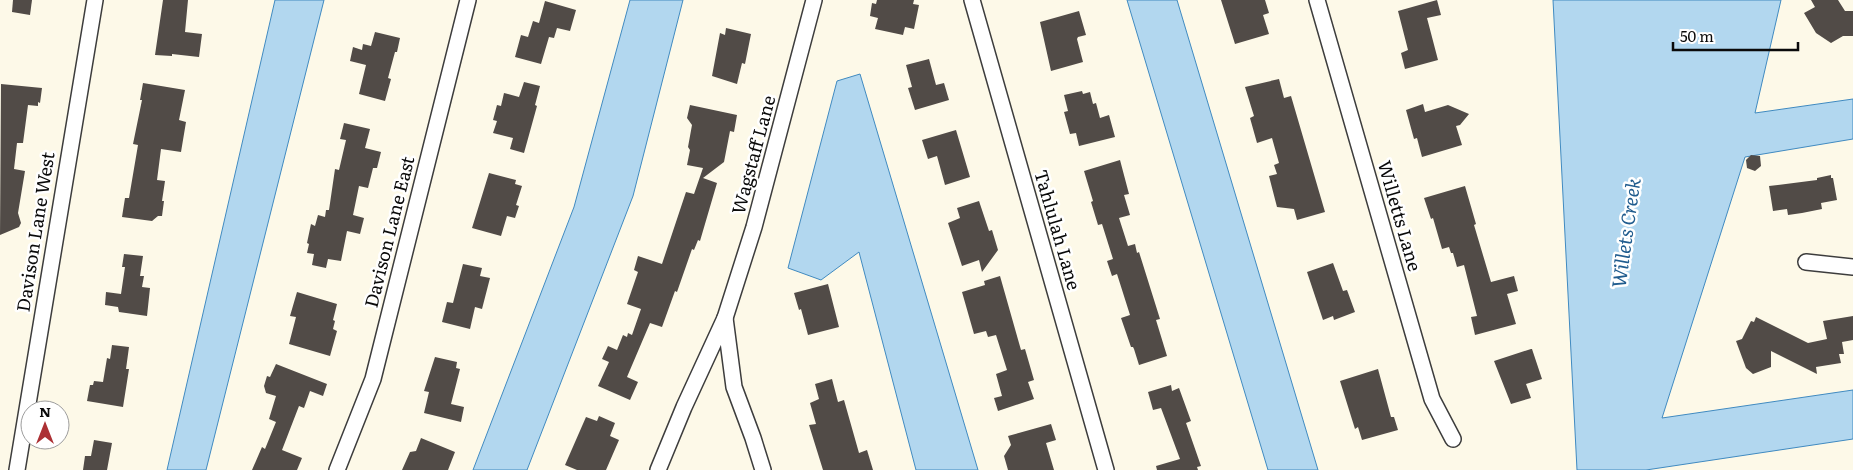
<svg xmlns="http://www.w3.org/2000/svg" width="1853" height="470" font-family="Literata,serif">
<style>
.water{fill:#b2d7ef;stroke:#408ac0}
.building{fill:#514b47}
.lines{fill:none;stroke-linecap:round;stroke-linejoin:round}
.minor-casing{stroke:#3d3d3d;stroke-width:18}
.minor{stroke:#fff;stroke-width:15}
.labels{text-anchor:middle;stroke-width:5;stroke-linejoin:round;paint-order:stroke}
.street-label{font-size:18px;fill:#0a0a0a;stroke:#fff}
.water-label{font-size:19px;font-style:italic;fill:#205c8e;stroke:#fff}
</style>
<rect width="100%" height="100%" fill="#fdf9e8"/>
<g class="water">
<polygon points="275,0 324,0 206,470 167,470"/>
<polygon points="630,0 683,0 633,196 527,470 473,470 574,207"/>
<polygon points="1127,0 1177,0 1318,470 1268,470"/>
<polygon points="1553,0 1781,0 1755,113 1853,99 1853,139 1745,157 1662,418 1853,390 1853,439 1646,470 1577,470"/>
<polygon points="860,74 978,470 916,470 859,252 821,280 788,268 837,81"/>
</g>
<g class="building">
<polygon points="13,0 32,0 30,15 12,12"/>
<polygon points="163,0 188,0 185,32 202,34 199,57 172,54 172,56 155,55"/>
<polygon points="877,0 914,0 913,4 919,5 914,29 905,27 903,35 875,29 878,18 870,16 872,3 876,4"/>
<polygon points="1221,0 1265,0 1269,13 1263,15 1269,34 1235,44"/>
<polygon points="1437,0 1441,15 1427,18 1438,60 1405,69 1401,53 1408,50 1398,11"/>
<polygon points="1811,0 1838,0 1845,11 1853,11 1853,36 1843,36 1831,43 1816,33 1804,13 1815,7"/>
<polygon points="545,1 576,10 570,31 557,28 554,38 549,37 541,64 515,57 521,35 528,37 533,21 539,23"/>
<polygon points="1079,11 1086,35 1078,37 1077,39 1083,62 1051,71 1040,22"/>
<polygon points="726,28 751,34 745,64 742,63 737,84 712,76 720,33 725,35"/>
<polygon points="375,32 400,38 397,52 395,52 388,78 391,79 385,101 359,94 366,65 350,61 353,47 362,50 363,44 371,46"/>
<polygon points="929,59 936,85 944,83 949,100 915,110 908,88 912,87 906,65"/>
<polygon points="1279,79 1284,98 1291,96 1325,212 1297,220 1294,209 1277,207 1269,176 1277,174 1274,165 1279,163 1272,138 1257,143 1250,118 1254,116 1245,87"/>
<polygon points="524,82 540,86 535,105 537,106 524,153 510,149 513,138 493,133 497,121 493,120 497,105 501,106 504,93 519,97"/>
<polygon points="143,83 185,90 179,120 186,122 181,152 161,149 157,180 165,181 162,201 164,201 162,216 158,216 152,221 122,217 125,198 129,198 138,145 133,144 142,100 140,100"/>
<polygon points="1,84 42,88 40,103 38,102 38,106 28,105 23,143 17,143 14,169 25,171 18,213 21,223 19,227 0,235"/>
<polygon points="1082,91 1083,94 1090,92 1093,104 1096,103 1100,118 1109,115 1115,137 1079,146 1076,133 1070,134 1064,112 1068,111 1064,95"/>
<polygon points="1423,104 1425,112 1448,105 1469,114 1460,125 1456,126 1462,145 1422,157 1417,138 1414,139 1406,110"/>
<polygon points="690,105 737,115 734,132 730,131 724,162 703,178 717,183 700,241 698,240 694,250 692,249 677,292 675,291 662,327 650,323 627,377 638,382 630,400 598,386 609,362 602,359 608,346 617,350 623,335 627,337 628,333 632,335 641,309 627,304 638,272 634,270 638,256 662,264 686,192 694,194 703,168 687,165 690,150 688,147 692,125 687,118"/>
<polygon points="344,123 370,129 365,148 381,152 377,168 373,168 368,188 359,186 353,215 364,218 360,234 347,231 341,261 328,259 326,268 312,265 314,254 307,253 309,244 307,243 311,224 315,226 318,215 325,217 326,210 329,210 335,169 339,170 346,140 340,139"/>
<polygon points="956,130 970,177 945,185 937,156 928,159 922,140"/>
<polygon points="1751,155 1760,156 1761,166 1755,171 1747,168 1746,160"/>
<polygon points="1120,160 1129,194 1124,195 1130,215 1119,218 1128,246 1135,244 1137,253 1139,252 1160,319 1156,320 1167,356 1139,365 1134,349 1133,347 1131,347 1121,318 1130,315 1117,274 1112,276 1107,261 1113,259 1102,224 1098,225 1091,202 1093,201 1084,171"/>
<polygon points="489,173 516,180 515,184 522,186 516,205 519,206 515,218 507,216 501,236 472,228"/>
<polygon points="1831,175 1831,178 1833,178 1837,200 1821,203 1822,209 1802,213 1788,215 1787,209 1773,211 1769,186 1817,180 1817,178"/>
<polygon points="1465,186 1476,224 1474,225 1491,282 1514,276 1518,291 1507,294 1516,324 1475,335 1471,317 1477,316 1464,265 1457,267 1453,253 1451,253 1449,247 1442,249 1433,218 1431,219 1424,198"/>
<polygon points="979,201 989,231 992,230 998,250 982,272 979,260 962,266 948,223 960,218 957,208"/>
<polygon points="124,254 143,256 140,276 144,276 142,287 150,288 147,316 119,312 118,307 105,305 106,292 121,294 125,267 122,267"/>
<polygon points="1333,263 1343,291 1347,290 1355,312 1334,320 1333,316 1323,320 1307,272"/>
<polygon points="463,264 482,268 480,276 490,278 482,309 475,307 470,329 442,322 447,302 453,303"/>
<polygon points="1000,276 1021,350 1025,349 1034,380 1028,382 1034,399 998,411 994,398 1002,396 996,374 1007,370 996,335 988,337 986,331 974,334 962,292 985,285 984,281"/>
<polygon points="828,284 839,327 808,335 801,309 799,310 794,293"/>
<polygon points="297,292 337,304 333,320 335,321 333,329 337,331 330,356 289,344 296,317 290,316"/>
<polygon points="1853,316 1853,340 1842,342 1844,354 1839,354 1841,363 1816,367 1817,374 1771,351 1771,367 1753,374 1746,368 1736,341 1742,339 1751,321 1754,322 1756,317 1808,343 1827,339 1823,321"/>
<polygon points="112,345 129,347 126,369 129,369 123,407 87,401 90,385 93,385 94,381 103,382 107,358 110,359"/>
<polygon points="1531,349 1532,349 1542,379 1526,384 1531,398 1511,404 1494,361"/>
<polygon points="435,357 457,362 456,368 460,369 451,404 464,407 461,422 424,413 429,392 424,391"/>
<polygon points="276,364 327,384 323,396 310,391 304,408 299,406 282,450 302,458 297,470 252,470 262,447 265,449 276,422 269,419 276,396 266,393 264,386 267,376 270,377"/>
<polygon points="1378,369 1391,417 1394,417 1398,430 1362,440 1358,427 1355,429 1340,381"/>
<polygon points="832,379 838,402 844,400 859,453 867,450 873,470 823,470 809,425 816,424 810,403 819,399 815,384"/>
<polygon points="1171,385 1172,391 1179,388 1191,421 1186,423 1201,466 1197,467 1198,470 1157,470 1156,466 1180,459 1161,408 1153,410 1148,392"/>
<polygon points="599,416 615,423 610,436 619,440 606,470 577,470 565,465 586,417 597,421"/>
<polygon points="1051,424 1056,440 1046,443 1054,470 1008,470 1004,456 1011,445 1008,436"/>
<polygon points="421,438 455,452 448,470 402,470 410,452 416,451"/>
<polygon points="94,440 112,443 107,470 83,470 85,456 91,456"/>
</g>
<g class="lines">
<g class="minor-casing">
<g id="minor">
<polyline points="972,0 1106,470"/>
<polyline points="1317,0 1432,399 1453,439"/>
<polyline points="1806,262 1853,267"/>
<polyline points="725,318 754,227 814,0"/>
<polyline points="17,470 95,0"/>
<polyline points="337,470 373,379 468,0"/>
<polyline points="658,470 684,407 725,318 734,387 753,438 763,470"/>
</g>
</g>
<use href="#minor" class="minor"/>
</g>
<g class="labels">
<g class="street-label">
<text transform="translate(754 155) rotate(-75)" y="6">Wagstaff Lane</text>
<text transform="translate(1399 216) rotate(74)" y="6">Willetts Lane</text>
<text transform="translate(1057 230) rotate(74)" y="6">Tahlulah Lane</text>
<text transform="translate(36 232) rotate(-81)" y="6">Davison Lane West</text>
<text transform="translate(390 232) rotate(-76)" y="6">Davison Lane East</text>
</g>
<g class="water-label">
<text transform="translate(1626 233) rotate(-82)" y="7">Willets Creek</text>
</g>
</g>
<g transform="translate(45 425)"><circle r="24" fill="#ffffff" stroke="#9d9d9d"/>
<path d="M0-4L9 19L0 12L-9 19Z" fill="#ac3034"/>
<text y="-8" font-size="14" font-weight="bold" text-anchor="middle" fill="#0a0a0a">N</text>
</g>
<path d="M1673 42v8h125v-8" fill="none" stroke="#0a0a0a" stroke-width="2.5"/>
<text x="1680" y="42" font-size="15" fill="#0a0a0a" stroke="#ffffff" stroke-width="4" paint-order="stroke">50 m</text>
</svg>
